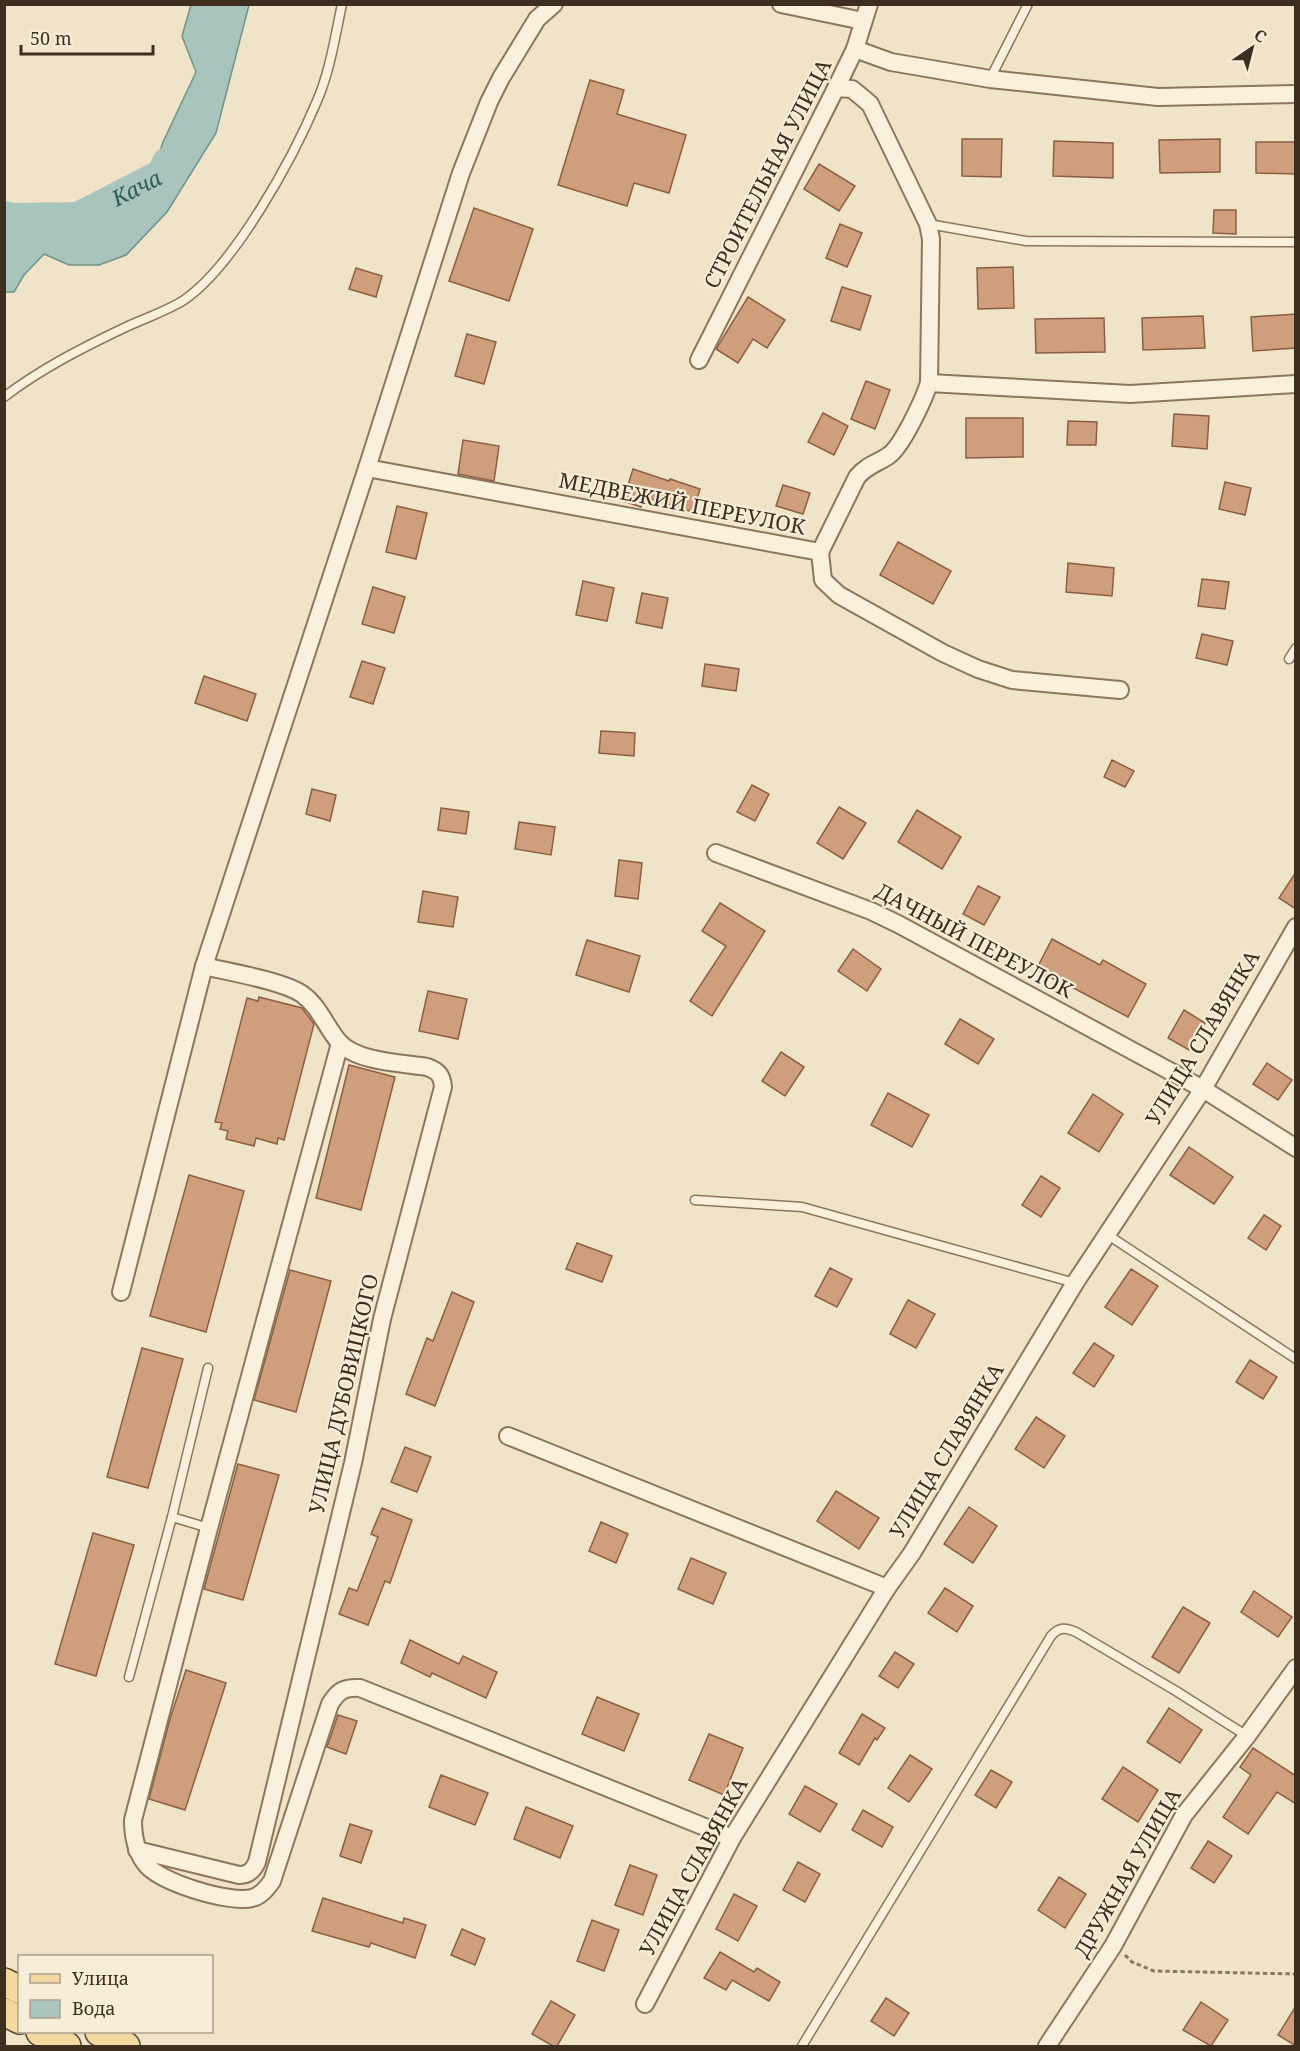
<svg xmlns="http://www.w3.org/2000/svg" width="1300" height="2051" font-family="'Noto Serif',serif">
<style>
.water{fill:#a9c4bc;stroke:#6f938a;stroke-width:1.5}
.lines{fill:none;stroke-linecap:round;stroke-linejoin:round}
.river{stroke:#a9c4bc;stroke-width:32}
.building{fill:#cf9f7d;stroke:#8d5f41;stroke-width:1.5}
.lane-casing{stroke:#8d765c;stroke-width:11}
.street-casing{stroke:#8d765c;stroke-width:20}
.primary-casing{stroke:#5b4430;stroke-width:30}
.path{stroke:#8d765c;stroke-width:3;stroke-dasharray:4.5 3;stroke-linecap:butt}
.lane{stroke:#faf1dc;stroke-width:8}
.street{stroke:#faf1dc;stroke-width:16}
.primary{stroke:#f3d9a0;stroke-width:27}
.labels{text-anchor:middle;stroke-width:4.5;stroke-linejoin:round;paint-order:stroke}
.street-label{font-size:21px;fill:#3d2e20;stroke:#f7eed8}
.water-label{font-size:22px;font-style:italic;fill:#2f5d5a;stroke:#f7eed8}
</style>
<rect width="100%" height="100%" fill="#f0e4c8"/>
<polygon class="water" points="191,5 249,5 216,133 167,212 126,255 99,265 69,265 44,254 24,275 14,292 5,292 5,218 17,225 40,232 86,228 122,206 154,169 163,142 196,72 182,36"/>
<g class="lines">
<path class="river" id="s1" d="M4 217 12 219 78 218 162 175 168 163"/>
</g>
<g class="building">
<polygon points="590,80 624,90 617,114 686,135 669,193 634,183 627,206 558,185"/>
<polygon points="962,139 1002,139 1001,177 962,176"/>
<polygon points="1220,139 1220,172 1160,173 1159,140"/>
<polygon points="1054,141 1113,143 1113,178 1053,176"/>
<polygon points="1256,142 1296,142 1296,174 1256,173"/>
<polygon points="819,164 855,186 839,211 804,189"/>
<polygon points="474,208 533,229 509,301 449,281"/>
<polygon points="1214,210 1236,210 1236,234 1213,233"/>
<polygon points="840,224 862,233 847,267 826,258"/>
<polygon points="1013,267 1014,308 978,309 977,268"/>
<polygon points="356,268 382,276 376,297 349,289"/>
<polygon points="842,287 871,296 860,330 831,321"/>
<polygon points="748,297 785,320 767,348 753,339 738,363 716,349"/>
<polygon points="1296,314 1296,348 1253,351 1251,317"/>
<polygon points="1203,316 1205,348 1143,350 1142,318"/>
<polygon points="1104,318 1105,352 1036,353 1035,319"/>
<polygon points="467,334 496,342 484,384 455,376"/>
<polygon points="866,381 890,390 875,429 851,419"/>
<polygon points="823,413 848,426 834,455 808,442"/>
<polygon points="1174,414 1209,416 1207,449 1172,446"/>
<polygon points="966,418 1023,418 1023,457 966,458"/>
<polygon points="1068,421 1097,422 1096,445 1067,445"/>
<polygon points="463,440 499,446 494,481 458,474"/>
<polygon points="633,469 669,481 670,479 700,489 693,512 644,497 641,507 623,501"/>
<polygon points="1225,482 1251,488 1245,515 1219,509"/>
<polygon points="783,485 810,493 803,514 776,506"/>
<polygon points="397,506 427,513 416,559 386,552"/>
<polygon points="898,542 951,571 933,604 880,575"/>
<polygon points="1068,563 1114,568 1112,596 1066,592"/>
<polygon points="1202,579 1229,582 1225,609 1198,606"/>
<polygon points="583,581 614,588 607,621 576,615"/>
<polygon points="373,587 405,597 394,633 362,624"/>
<polygon points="642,593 668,598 662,628 636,623"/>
<polygon points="1202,634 1233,641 1227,665 1196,658"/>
<polygon points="362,661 385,668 373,704 350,697"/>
<polygon points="705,664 739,669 736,691 702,686"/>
<polygon points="204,676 256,694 247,721 195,703"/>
<polygon points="601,731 635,733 634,756 599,753"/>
<polygon points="1112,760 1134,771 1125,787 1104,777"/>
<polygon points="752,785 769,794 755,821 737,812"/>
<polygon points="312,789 336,795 330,821 306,814"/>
<polygon points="839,807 866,823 843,859 817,843"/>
<polygon points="441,808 469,812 466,834 438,830"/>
<polygon points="917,810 961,837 942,869 898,842"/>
<polygon points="519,822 555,827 551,855 515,849"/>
<polygon points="619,860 642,863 638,899 615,896"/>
<polygon points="1296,872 1296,909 1279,898"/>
<polygon points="978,886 1000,897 984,925 963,914"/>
<polygon points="423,891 458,897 453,927 418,922"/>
<polygon points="720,903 765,931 712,1016 690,1001 726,946 702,931"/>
<polygon points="1052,939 1100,965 1103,960 1146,984 1128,1017 1066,984 1065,985 1036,970"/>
<polygon points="587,940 640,956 629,992 576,975"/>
<polygon points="853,949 881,969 867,991 838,971"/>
<polygon points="428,991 467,999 458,1039 419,1031"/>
<polygon points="259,997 302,1008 314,1024 284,1140 278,1138 277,1144 256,1138 254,1146 226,1139 228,1131 220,1129 222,1123 215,1122 247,998 258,1001"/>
<polygon points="1184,1010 1205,1023 1189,1050 1168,1038"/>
<polygon points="960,1019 994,1039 978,1064 945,1044"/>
<polygon points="781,1052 804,1067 785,1096 762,1081"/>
<polygon points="1267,1063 1292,1080 1278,1100 1253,1084"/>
<polygon points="349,1065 395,1077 361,1210 316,1198"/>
<polygon points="888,1093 929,1115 912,1147 871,1125"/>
<polygon points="1093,1094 1123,1114 1099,1152 1068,1133"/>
<polygon points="1189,1147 1233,1177 1214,1204 1170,1175"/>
<polygon points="189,1175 244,1191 206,1332 150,1316"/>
<polygon points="1041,1176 1060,1188 1041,1217 1022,1205"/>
<polygon points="1264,1215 1281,1226 1266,1250 1248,1238"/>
<polygon points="577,1243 612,1256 602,1282 566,1269"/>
<polygon points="830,1268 852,1279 837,1307 815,1296"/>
<polygon points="1131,1269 1158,1286 1132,1325 1105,1307"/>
<polygon points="290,1270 331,1281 296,1412 254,1400"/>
<polygon points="452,1292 474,1302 435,1406 406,1394 427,1338 433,1341"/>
<polygon points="908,1300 935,1314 916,1348 890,1334"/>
<polygon points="1094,1343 1114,1356 1094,1387 1073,1373"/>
<polygon points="142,1348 183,1359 148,1488 107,1477"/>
<polygon points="1250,1360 1277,1377 1263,1399 1236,1382"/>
<polygon points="1036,1417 1065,1436 1044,1468 1015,1449"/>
<polygon points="405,1447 431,1457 417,1492 391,1482"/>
<polygon points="238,1464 279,1475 243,1600 204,1589"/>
<polygon points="836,1491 879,1518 859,1549 817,1521"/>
<polygon points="969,1507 997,1526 973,1563 944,1544"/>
<polygon points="382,1508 412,1520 390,1583 385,1581 368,1625 339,1614 349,1588 357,1591 378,1537 371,1534"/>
<polygon points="601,1522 628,1534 616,1563 589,1551"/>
<polygon points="93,1533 134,1545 96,1676 55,1664"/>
<polygon points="691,1558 726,1573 713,1604 678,1589"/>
<polygon points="945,1588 973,1606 957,1632 928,1613"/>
<polygon points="1254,1591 1292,1617 1278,1637 1241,1612"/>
<polygon points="1183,1607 1210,1623 1179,1673 1152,1657"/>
<polygon points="410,1640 459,1664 463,1656 497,1672 486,1698 432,1673 430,1677 401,1663"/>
<polygon points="895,1652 914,1664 898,1688 879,1676"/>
<polygon points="186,1670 226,1683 185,1810 149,1799 170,1719"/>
<polygon points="597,1697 639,1714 624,1751 582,1734"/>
<polygon points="1169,1708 1202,1730 1180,1763 1147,1742"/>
<polygon points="862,1714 885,1728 877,1740 875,1738 859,1765 839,1753"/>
<polygon points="338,1715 357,1721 346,1754 327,1747"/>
<polygon points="709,1734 743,1748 724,1795 689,1780"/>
<polygon points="1253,1748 1296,1776 1296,1804 1277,1792 1248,1834 1223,1817 1251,1775 1240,1767"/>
<polygon points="910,1755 932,1769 909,1802 888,1788"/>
<polygon points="1123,1767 1158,1790 1138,1822 1102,1799"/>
<polygon points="991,1770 1012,1782 996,1808 975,1795"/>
<polygon points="441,1775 488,1793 475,1825 429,1807"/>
<polygon points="805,1786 837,1804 820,1832 789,1814"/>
<polygon points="526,1807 573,1826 560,1858 514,1839"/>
<polygon points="863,1810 893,1827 882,1847 852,1830"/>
<polygon points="350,1824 372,1831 361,1863 340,1856"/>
<polygon points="1208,1841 1232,1856 1214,1883 1191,1868"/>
<polygon points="798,1862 820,1874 805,1902 783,1890"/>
<polygon points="630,1865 657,1875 643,1915 615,1905"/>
<polygon points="1059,1877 1086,1894 1065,1928 1038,1910"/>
<polygon points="734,1894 757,1906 738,1941 716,1929"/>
<polygon points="323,1898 403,1923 404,1918 426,1925 415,1958 371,1943 369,1947 312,1931"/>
<polygon points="592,1920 619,1930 604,1971 577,1961"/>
<polygon points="462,1929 485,1939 475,1965 451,1955"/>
<polygon points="720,1952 754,1972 757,1968 780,1982 769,2001 732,1980 726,1990 704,1978"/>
<polygon points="886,1998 909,2013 894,2036 871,2021"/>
<polygon points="551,2001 575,2015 557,2046 553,2046 532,2034"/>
<polygon points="1201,2002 1228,2020 1211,2046 1183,2030"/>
<polygon points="1296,2006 1296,2046 1278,2035"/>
</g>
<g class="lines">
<g class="lane-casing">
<g id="lane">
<polyline points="990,79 1028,4"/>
<polyline points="928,224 1026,241 1296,242"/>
<path d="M4 397C42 368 84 347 126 327 145 318 167 311 184 300 235 265 293 158 317 101 330 71 335 37 342 4"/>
<polyline points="1289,659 1296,648"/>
<polyline points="695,1200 802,1207 1075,1283"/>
<polyline points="1108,1235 1296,1359"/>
<polyline points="172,1517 209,1528"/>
<polyline points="129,1677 172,1517 208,1368"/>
<path d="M802 2046 1051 1636C1059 1627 1065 1627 1076 1632L1176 1691 1247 1736"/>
</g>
</g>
<g class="street-casing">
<g id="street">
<polyline points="781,4 863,21"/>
<polyline points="855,49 891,62 990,79 1158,97 1296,94"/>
<polyline points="699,360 836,88 855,49 869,4"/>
<polyline points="929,383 1130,394 1296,384"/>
<polyline points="367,468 820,552 823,580 839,595 943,653 978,669 1012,680 1120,690"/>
<path d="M820 552 857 477C867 465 876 464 888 456 902 447 924 399 929 383L931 239 928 224 870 104 852 89 836 88"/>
<polyline points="716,853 871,911 898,924 1203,1089 1296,1148"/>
<path d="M340 1043 209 1528 133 1820C133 1835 135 1850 145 1863 158 1882 230 1904 252 1898 261 1896 267 1888 272 1881L330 1704C338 1691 344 1687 360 1688L732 1838"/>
<polyline points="121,1292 204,966 367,468 461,173 489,102 501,78 537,19 554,4"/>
<polyline points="508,1436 887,1588"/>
<path d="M137 1850 239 1875C248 1875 253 1871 257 1862L353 1463 382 1319 443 1087C442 1075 438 1071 427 1067 403 1063 356 1062 339 1042 326 1027 319 1006 302 994 283 981 229 972 204 966"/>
<polyline points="645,2004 732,1838 887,1588 912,1553 1075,1283 1203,1089 1296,927"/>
<polyline points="1047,2046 1113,1946 1184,1815 1247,1736 1296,1668"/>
</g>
</g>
<g class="primary-casing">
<g id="primary">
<polyline points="4,1982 20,1990"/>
<polyline points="4,2012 20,2020"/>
<polyline points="40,2032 67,2046"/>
<polyline points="99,2032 126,2046"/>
</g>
</g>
<polyline class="path" points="1125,1955 1132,1962 1154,1971 1296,1974"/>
<use href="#lane" class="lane"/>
<use href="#street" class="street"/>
<use href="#primary" class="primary"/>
</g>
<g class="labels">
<g class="street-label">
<text transform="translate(768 174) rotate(-63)" y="7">СТРОИТЕЛЬНАЯ УЛИЦА</text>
<text transform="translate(682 504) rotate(11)" y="7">МЕДВЕЖИЙ ПЕРЕУЛОК</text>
<text transform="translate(974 941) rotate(28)" y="7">ДАЧНЫЙ ПЕРЕУЛОК</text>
<text transform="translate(1203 1038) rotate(-59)" y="7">УЛИЦА СЛАВЯНКА</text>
<text transform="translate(344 1394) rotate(-77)" y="7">УЛИЦА ДУБОВИЦКОГО</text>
<text transform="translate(947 1451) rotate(-59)" y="7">УЛИЦА СЛАВЯНКА</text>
<text transform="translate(694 1867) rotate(-61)" y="7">УЛИЦА СЛАВЯНКА</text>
<text transform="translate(1128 1873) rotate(-60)" y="7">ДРУЖНАЯ УЛИЦА</text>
</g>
<g class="water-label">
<text dy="8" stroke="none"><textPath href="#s1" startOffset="140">Кача</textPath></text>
</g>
</g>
<rect width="1300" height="2051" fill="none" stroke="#3d2e20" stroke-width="12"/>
<rect x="18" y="1955" width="195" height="78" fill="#f7eed8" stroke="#ada18e" stroke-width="1.5"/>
<rect x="30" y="1974" width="30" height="9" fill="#f3d9a0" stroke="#ada18e" stroke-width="1.5"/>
<text x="72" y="1985" font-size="18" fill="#3d2e20">Улица</text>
<rect x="30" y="2000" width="30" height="18" fill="#a9c4bc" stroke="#ada18e" stroke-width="1.5"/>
<text x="72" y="2015" font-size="18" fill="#3d2e20">Вода</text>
<g transform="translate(1252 48) rotate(35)" stroke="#f7eed8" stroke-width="4.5" paint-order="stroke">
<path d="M0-4.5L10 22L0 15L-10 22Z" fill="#3d2e20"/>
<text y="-9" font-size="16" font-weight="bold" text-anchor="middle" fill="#3d2e20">С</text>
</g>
<path d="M21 45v9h132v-9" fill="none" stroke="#3d2e20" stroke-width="3"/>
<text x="30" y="45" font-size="18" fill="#3d2e20" stroke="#f7eed8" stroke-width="4.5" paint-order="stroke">50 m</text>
</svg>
